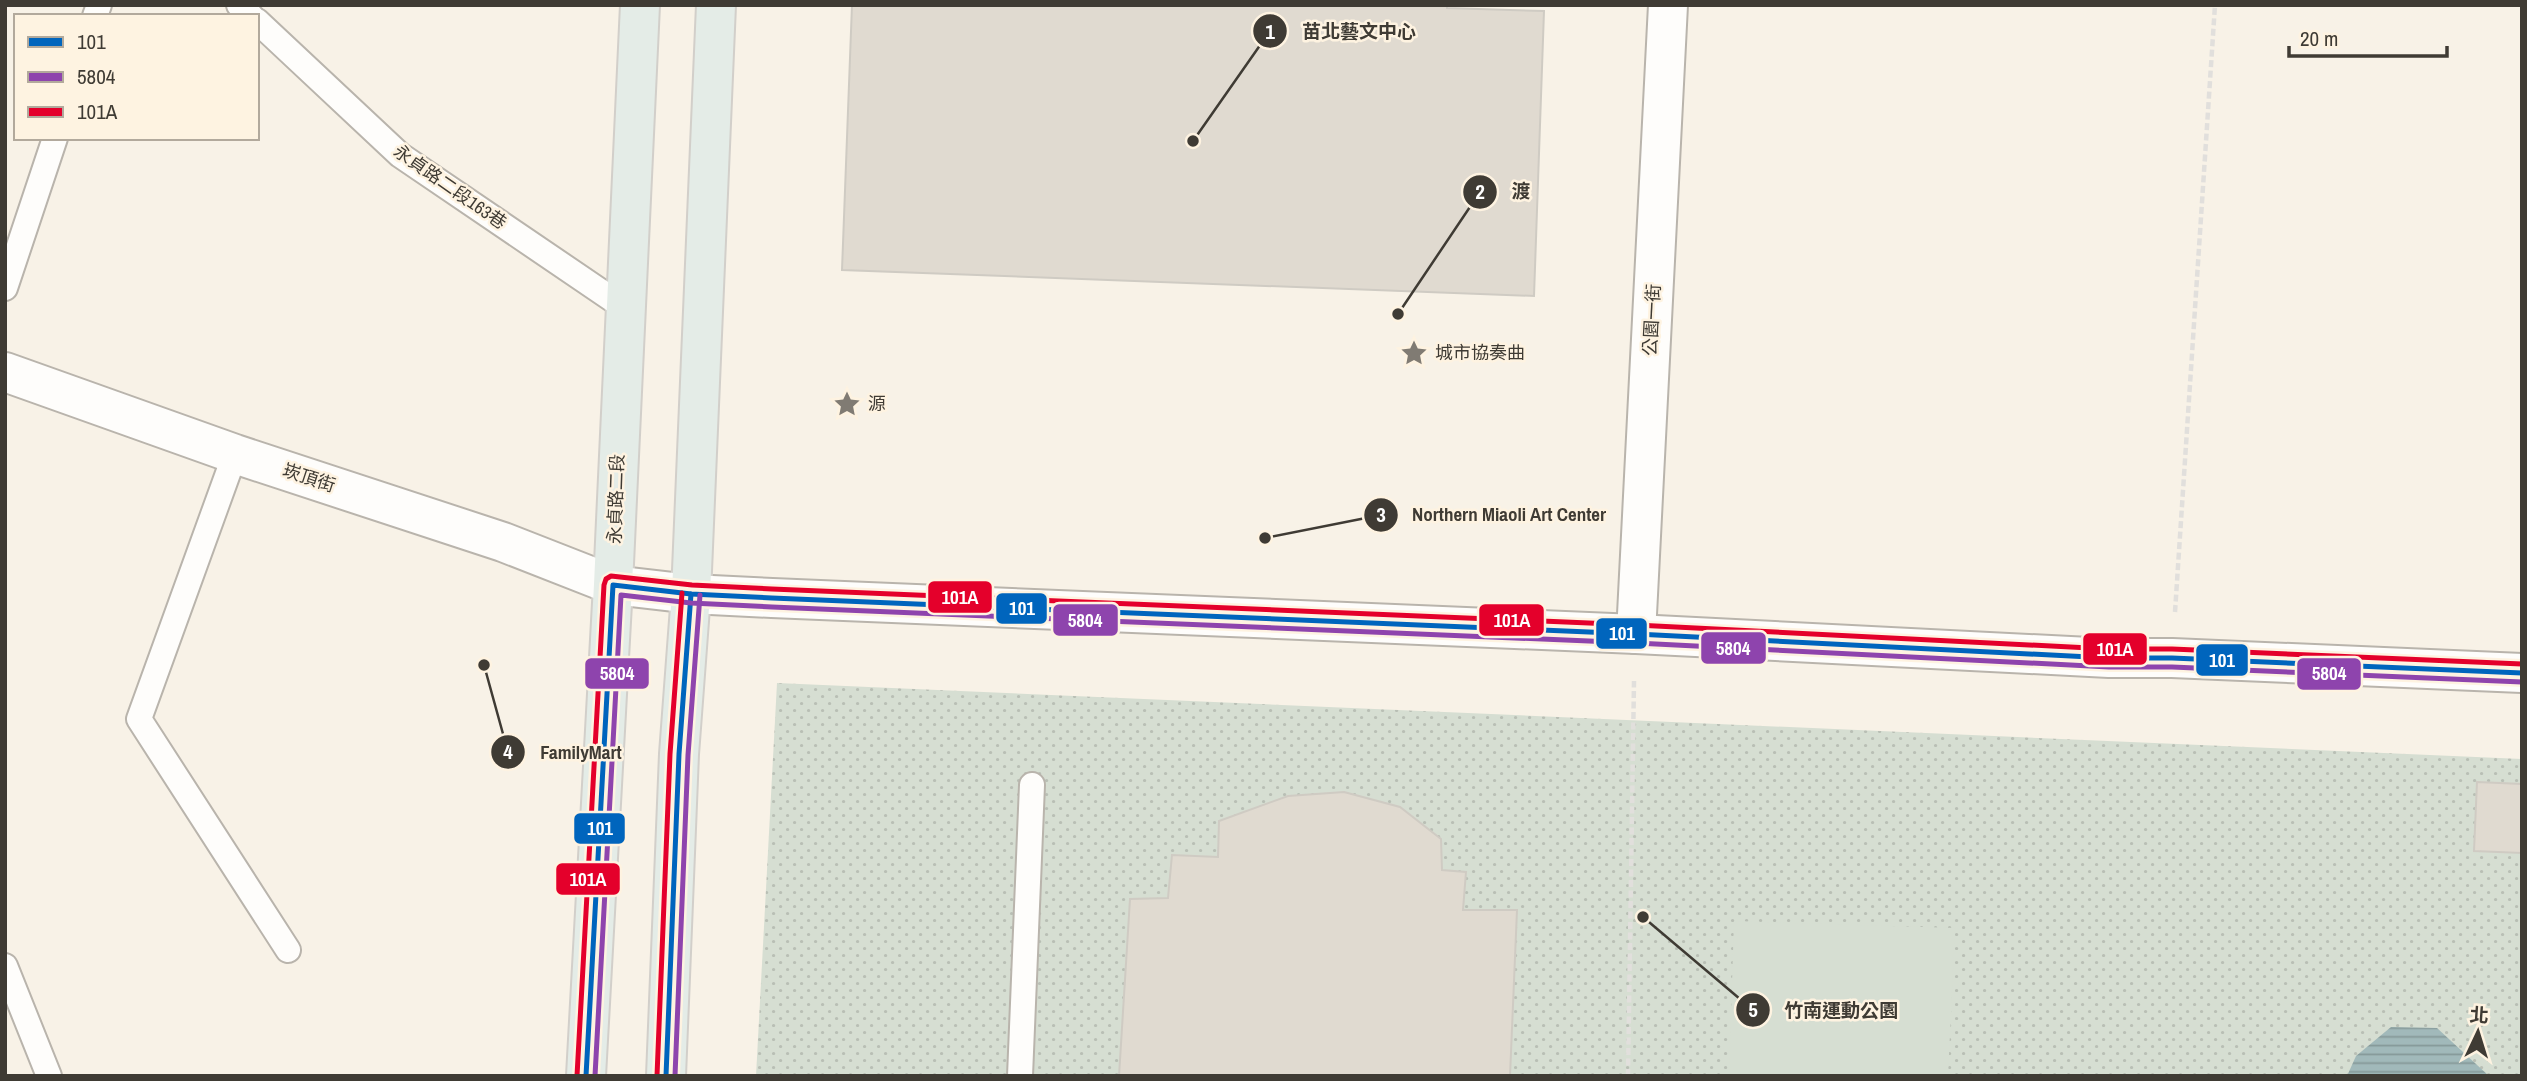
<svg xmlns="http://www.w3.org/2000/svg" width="2527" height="1081" font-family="'Archivo Narrow','Noto Sans TC',sans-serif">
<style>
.grass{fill:url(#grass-dots)}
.pitch{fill:#d6ded2}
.water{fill:url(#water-rules)}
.building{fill:#e0dad0;stroke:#cfcbc3;stroke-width:2}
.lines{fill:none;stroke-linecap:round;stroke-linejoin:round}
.service-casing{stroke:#b9b4ac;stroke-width:28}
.minor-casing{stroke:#b9b4ac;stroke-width:42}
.tertiary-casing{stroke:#b9b4ac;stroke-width:42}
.primary-casing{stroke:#d2cfca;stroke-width:42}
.path{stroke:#e1dfdc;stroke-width:4.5;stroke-dasharray:7 3.5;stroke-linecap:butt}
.service{stroke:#fefdfb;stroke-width:24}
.minor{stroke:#fefdfb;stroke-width:38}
.tertiary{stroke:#fefdfb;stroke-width:38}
.primary{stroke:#e4ece7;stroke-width:38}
.bus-1-casing{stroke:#fef3e1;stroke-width:10}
.bus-2-casing{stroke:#fef3e1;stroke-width:10}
.bus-3-casing{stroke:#fef3e1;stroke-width:10}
.bus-1{stroke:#0065bd;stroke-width:5}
.bus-2{stroke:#8e44ad;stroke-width:5}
.bus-3{stroke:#e4002b;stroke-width:5}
.labels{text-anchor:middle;stroke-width:5;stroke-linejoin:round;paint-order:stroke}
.street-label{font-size:18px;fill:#3f3b34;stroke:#fef3e1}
.poi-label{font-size:18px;fill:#3f3b34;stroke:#fef3e1;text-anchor:start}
.leader{fill:none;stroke:#3f3b34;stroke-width:2.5}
.callout-dot{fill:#3f3b34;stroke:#fef3e1;stroke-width:2.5}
.mark-label{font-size:21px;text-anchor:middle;font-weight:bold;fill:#fff}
.callout-label{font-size:19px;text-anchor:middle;font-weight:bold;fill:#3f3b34;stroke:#fef3e1;stroke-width:5;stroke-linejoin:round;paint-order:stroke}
.line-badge{stroke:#fef3e1;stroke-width:2.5}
.badge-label{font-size:19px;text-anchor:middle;font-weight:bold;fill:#fff}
</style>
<defs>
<pattern id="grass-dots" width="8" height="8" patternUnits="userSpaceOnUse" patternTransform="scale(1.75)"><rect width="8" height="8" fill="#d6ded2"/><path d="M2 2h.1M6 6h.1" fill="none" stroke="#b9bfb5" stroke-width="1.8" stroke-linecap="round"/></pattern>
<pattern id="water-rules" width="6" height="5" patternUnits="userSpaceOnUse" patternTransform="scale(1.75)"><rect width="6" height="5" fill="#a1b9ba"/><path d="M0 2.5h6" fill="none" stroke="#859898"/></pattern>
</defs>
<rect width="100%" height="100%" fill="#f8f2e7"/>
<polygon class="grass" points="777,683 2522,759 2522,1076 756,1076"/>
<polygon class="pitch" points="1734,921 1955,928 1948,1076 1729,1076"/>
<polygon class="water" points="2391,1027 2437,1028 2489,1076 2347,1076 2356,1056"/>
<g class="building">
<polygon points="852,5 1447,5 1447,8 1544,11 1534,296 842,270"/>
<polygon points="2477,782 2522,784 2522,853 2474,851"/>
<polygon points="1344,792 1400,807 1441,839 1442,870 1466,872 1463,910 1517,910 1510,1076 1119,1076 1130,899 1168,898 1172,855 1218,857 1219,821 1288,796"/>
</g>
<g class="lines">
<g class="service-casing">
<g id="service">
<polyline points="239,5 251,16"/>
<polyline points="95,16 99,5"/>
<polyline points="257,21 400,155 625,308"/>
<polyline points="5,288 55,138"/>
<polyline points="235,454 139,719 288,950"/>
<polyline points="5,966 49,1076"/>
<polyline points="1020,1076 1032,785"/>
</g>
</g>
<g class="minor-casing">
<g id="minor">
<polyline points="5,372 235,454 503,542 613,585"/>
<polyline points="1636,634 1668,5"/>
</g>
</g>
<g class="tertiary-casing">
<polyline id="tertiary" points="613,585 691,594 772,598 1636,634 2109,658 2172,658 2522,673"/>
</g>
<g class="primary-casing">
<g id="primary">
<polyline points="586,1076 613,585 640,5"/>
<polyline points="666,1076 679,754 691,594 716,5"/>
</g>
</g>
<g class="path">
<polyline points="2175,612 2215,5"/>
<polyline points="1628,1076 1634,681"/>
</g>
<use href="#service" class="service"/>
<use href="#minor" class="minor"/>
<use href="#tertiary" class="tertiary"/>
<use href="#primary" class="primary"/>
<g class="bus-1-casing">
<g id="bus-1">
<polyline points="586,1076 613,585 691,594 772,598 1636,634 2109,658 2172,658 2522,673"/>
<polyline points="666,1076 679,754 691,594"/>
</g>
</g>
<g class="bus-2-casing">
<g id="bus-2">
<polyline points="595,1076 621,595 691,603 772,607 1636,643 2109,667 2172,667 2522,682"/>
<polyline points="675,1076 688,755 700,595"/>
</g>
</g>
<g class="bus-3-casing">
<g id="bus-3">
<polyline points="577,1076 604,585 606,579 611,576 692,585 772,589 1636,625 2109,649 2172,649 2522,664"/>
<polyline points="657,1076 670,754 682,593"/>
</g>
</g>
<use href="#bus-1" class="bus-1"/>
<use href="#bus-2" class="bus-2"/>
<use href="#bus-3" class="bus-3"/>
</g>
<defs>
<g id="sight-bare" transform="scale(2.1)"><path d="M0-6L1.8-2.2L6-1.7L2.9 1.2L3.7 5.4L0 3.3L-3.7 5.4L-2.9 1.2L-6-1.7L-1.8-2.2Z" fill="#807b73" stroke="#fef3e1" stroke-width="2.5" paint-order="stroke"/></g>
</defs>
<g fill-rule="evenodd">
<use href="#sight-bare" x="1414" y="353"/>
<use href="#sight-bare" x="847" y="404"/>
</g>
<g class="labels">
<g class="street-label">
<text transform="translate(450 187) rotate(35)" y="6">永貞路二段163巷</text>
<text transform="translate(1652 320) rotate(-87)" y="6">公園一街</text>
<text transform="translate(309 478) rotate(18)" y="6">崁頂街</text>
<text transform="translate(616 499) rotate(-88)" y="6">永貞路二段</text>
</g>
<g class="poi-label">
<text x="1435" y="359">城市協奏曲</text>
<text x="868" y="410">源</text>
</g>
</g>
<path class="leader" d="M1193 141L1270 31M1398 314L1480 192M1265 538L1381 515M484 665L508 752M1643 917L1753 1010"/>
<g class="callout-dot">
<circle cx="1193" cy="141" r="7"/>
<circle cx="1398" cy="314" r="7"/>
<circle cx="1265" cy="538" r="7"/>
<circle cx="484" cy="665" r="7"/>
<circle cx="1643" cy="917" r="7"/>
<circle cx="1270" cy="31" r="18"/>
<circle cx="1480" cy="192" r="18"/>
<circle cx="1381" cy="515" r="18"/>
<circle cx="508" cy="752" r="18"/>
<circle cx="1753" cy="1010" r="18"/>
</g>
<g class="mark-label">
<text x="1270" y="39">1</text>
<text x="1480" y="199">2</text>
<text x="1381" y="522">3</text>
<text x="508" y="759">4</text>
<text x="1753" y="1017">5</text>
</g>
<g class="callout-label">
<text x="1359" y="38">苗北藝文中心</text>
<text x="1521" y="198">渡</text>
<text x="1509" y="521">Northern Miaoli Art Center</text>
<text x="581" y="759">FamilyMart</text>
<text x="1841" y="1017">竹南運動公園</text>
</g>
<g class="line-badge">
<rect x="927" y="580" width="66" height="34" rx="7" fill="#e4002b"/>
<rect x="995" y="592" width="53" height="33" rx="7" fill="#0065bd"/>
<rect x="1478" y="603" width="67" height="34" rx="7" fill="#e4002b"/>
<rect x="1052" y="603" width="67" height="34" rx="7" fill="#8e44ad"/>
<rect x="1595" y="617" width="53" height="33" rx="7" fill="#0065bd"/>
<rect x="1700" y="631" width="67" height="34" rx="7" fill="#8e44ad"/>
<rect x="2082" y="632" width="66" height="34" rx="7" fill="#e4002b"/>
<rect x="2195" y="643" width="54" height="34" rx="7" fill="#0065bd"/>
<rect x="584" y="657" width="66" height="33" rx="7" fill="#8e44ad"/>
<rect x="2296" y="657" width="66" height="34" rx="7" fill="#8e44ad"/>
<rect x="573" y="812" width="53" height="33" rx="7" fill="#0065bd"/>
<rect x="555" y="862" width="66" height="34" rx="7" fill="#e4002b"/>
</g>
<g class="badge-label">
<text x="960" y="604">101A</text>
<text x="1022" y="615">101</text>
<text x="1512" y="627">101A</text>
<text x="1085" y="627">5804</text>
<text x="1622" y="640">101</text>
<text x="1733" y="655">5804</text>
<text x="2115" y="656">101A</text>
<text x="2222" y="667">101</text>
<text x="617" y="680">5804</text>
<text x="2329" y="680">5804</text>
<text x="600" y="835">101</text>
<text x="588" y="886">101A</text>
</g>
<rect width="2527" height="1081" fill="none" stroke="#3f3b34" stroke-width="14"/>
<rect x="14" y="14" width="245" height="126" fill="#fef3e1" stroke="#b2a99c" stroke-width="2"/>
<rect x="28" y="37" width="35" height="10" fill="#0065bd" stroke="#b2a99c" stroke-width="2"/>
<text x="77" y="49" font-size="21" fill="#3f3b34">101</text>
<rect x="28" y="72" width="35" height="10" fill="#8e44ad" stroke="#b2a99c" stroke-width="2"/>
<text x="77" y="84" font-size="21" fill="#3f3b34">5804</text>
<rect x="28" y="107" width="35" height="10" fill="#e4002b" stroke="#b2a99c" stroke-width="2"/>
<text x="77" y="119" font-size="21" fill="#3f3b34">101A</text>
<g transform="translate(2478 1032) rotate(4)" stroke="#fef3e1" stroke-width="5" paint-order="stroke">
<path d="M0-5L12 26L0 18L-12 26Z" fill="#3f3b34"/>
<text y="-10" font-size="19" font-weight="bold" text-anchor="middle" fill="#3f3b34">北</text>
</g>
<path d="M2289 46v10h158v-10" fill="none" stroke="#3f3b34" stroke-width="3.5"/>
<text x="2300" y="46" font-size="21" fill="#3f3b34" stroke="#fef3e1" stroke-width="5" paint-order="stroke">20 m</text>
</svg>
